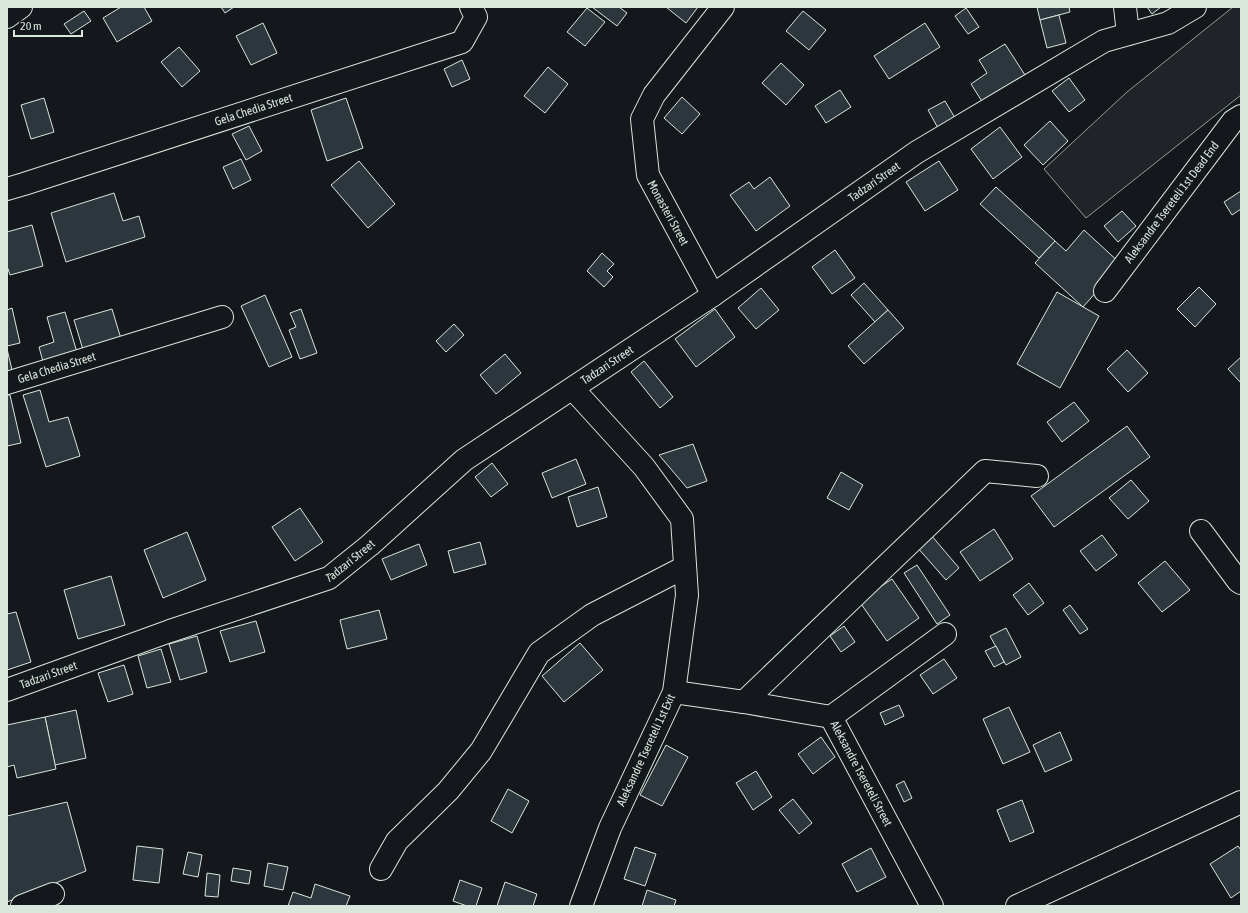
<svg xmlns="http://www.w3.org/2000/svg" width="1248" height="913" font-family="'Asap Condensed',sans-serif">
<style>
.green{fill:#202428;stroke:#939e99}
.building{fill:#2c363c;stroke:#d8e6dc}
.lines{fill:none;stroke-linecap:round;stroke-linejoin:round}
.minor-casing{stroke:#d8e6dc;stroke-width:24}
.minor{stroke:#14181c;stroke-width:22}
.labels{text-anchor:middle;stroke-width:3;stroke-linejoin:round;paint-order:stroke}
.street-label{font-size:12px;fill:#d8e6dc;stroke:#14181c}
</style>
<rect width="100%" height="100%" fill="#14181c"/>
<polygon class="green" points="1233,7 1241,7 1241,95 1086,218 1044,169 1127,92"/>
<g class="building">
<polygon points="121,7 144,7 152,21 117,42 103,18"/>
<polygon points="221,7 234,7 225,13"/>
<polygon points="592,7 619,7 627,13 617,26"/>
<polygon points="666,7 698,7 686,23"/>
<polygon points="1037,7 1069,7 1070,12 1040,20"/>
<polygon points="1147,7 1161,7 1152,14"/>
<polygon points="587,8 605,22 585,46 567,32"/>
<polygon points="966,8 979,27 968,34 955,16"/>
<polygon points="84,11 91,21 71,34 64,24"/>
<polygon points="803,11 826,30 809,50 786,31"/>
<polygon points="1059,15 1066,43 1047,48 1040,20"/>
<polygon points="263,23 277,53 251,65 236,36"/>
<polygon points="925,23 940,47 889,79 874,56"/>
<polygon points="1005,44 1025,75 983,103 971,84 987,73 979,60"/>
<polygon points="179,47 200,71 182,87 161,62"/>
<polygon points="462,60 470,79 452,87 444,69"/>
<polygon points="781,63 804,85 786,105 762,83"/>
<polygon points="548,67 568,84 545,113 524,96"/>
<polygon points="1069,78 1085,100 1069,112 1052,91"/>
<polygon points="840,90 851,107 826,123 815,106"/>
<polygon points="682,97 700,114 682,134 664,118"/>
<polygon points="44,98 54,132 31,139 21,105"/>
<polygon points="346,98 363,148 327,161 311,110"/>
<polygon points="945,101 955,118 938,128 928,110"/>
<polygon points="1050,121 1068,141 1043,165 1024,145"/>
<polygon points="249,126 262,151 246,160 232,134"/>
<polygon points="1000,127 1022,157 993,179 971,149"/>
<polygon points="241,159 251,180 233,189 223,167"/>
<polygon points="359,161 395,204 368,228 331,185"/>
<polygon points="939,161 958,190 925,211 906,182"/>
<polygon points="770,177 790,206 756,231 730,195 749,182 754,189"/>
<polygon points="996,187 1055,241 1039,258 980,204"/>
<polygon points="1241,191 1241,209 1232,215 1224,202"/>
<polygon points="114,193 123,221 139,216 145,237 66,262 51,213"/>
<polygon points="1122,211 1136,226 1118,242 1104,226"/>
<polygon points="32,225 43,266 10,275 7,266 7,232"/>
<polygon points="1084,230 1121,264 1083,307 1035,263 1055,241 1066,251"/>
<polygon points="835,250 855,278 832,294 812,267"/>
<polygon points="602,253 614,264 607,271 613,277 604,287 587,271"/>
<polygon points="864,283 888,310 875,322 851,295"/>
<polygon points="1199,287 1216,304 1195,327 1177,309"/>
<polygon points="761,288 779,310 756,329 738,308"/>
<polygon points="1057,292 1099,316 1060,388 1017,364"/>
<polygon points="265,295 292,357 269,367 241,306"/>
<polygon points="12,308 20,343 7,346 7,310"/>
<polygon points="112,309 122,342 84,353 74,320"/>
<polygon points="301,309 317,353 300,359 289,330 296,327 290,313"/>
<polygon points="715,309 735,337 696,367 675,339"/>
<polygon points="888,310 904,328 864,364 848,346"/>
<polygon points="65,312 79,359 45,369 39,347 54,342 47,317"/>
<polygon points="454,324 464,335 446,352 436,341"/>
<polygon points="7,349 13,374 7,376"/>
<polygon points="1127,350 1148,373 1128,392 1107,369"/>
<polygon points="505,354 521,373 496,394 480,375"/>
<polygon points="1241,357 1241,383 1228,369"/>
<polygon points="644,361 673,397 660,408 631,372"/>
<polygon points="40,390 49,422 68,417 80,456 46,467 23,395"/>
<polygon points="7,395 10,395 21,443 7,446"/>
<polygon points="1074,402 1089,421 1062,442 1047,422"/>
<polygon points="1127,426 1150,457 1054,527 1031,496"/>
<polygon points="693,444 707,481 687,488 659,455"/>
<polygon points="576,459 586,484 552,498 542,473"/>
<polygon points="492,463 508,484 491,497 475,477"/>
<polygon points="841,472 863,485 849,510 827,498"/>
<polygon points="1131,480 1149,501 1128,519 1109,498"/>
<polygon points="598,487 607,517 577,527 568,497"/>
<polygon points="300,508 323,542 295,561 272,527"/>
<polygon points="994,529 1013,559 980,581 960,552"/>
<polygon points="187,532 206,580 163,598 144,550"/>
<polygon points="931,535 959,568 946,580 917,547"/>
<polygon points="1102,535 1117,555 1096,571 1080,551"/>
<polygon points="480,542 486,564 454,573 448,551"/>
<polygon points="419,544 427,565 391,580 382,559"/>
<polygon points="1165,561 1190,590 1162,612 1138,583"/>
<polygon points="917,565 950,615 937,624 904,573"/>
<polygon points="111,576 125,625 78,639 64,590"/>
<polygon points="892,579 919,618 887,641 859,601"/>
<polygon points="1029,583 1044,603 1028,615 1013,595"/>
<polygon points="1070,605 1088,629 1080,634 1063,610"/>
<polygon points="379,610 387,639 347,649 340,620"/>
<polygon points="16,612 31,662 7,670 7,614"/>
<polygon points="256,621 265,652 230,662 220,631"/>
<polygon points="844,626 855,642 841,652 830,636"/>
<polygon points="1006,628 1021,657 1006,665 990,636"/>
<polygon points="197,636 207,672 180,680 169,644"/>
<polygon points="580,643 603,670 564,702 542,676"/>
<polygon points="996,646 1004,662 994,667 985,651"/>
<polygon points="161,649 171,682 147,688 138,656"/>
<polygon points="944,659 957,678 933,694 920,675"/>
<polygon points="124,665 133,694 108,702 98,673"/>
<polygon points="899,705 904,716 885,725 880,713"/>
<polygon points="1009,707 1030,752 1003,764 983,719"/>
<polygon points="76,710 86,758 55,765 45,717"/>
<polygon points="45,717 56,769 17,778 14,765 7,767 7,725"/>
<polygon points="1060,732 1072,760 1045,772 1033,745"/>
<polygon points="821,737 835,757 813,774 798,754"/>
<polygon points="666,745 688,757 662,806 640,795"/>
<polygon points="756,771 772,797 753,810 736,783"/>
<polygon points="904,781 912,798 904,802 896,785"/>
<polygon points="508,789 529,801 512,833 491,821"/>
<polygon points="793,799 812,823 799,834 779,810"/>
<polygon points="1022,800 1034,832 1010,842 997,810"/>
<polygon points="67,802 86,871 7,902 7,816"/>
<polygon points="137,846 163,849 159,883 133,880"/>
<polygon points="1238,846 1241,850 1241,891 1231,898 1210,864"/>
<polygon points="635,847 656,854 645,886 624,879"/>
<polygon points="871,848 886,877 857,892 842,864"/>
<polygon points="188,852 202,855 198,877 183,874"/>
<polygon points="268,863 288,867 283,890 264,886"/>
<polygon points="233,868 251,871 249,884 231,881"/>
<polygon points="207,873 220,875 218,897 205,896"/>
<polygon points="460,880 482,888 476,906 467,906 453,901"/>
<polygon points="505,882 537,894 533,906 497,906"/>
<polygon points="315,884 350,896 346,906 288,906 293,892 311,898"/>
<polygon points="647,890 676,900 674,906 642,906"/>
</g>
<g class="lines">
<g class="minor-casing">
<g id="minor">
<polyline points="1125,7 1128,34"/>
<polyline points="7,17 21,7"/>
<path id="s1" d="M7 189 24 184 462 42 476 17 471 7"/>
<path id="s2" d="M1105 291 1233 121 1241 116"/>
<polyline points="713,295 648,175 642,119 654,95 723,7"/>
<path id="s3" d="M7 383 222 317"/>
<polyline points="573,389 644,467 682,519 687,595 674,692 610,828 581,906"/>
<polyline points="1201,531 1238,581 1241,583"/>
<path id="s4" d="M7 690 170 631 329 578 370 545 464 460 713 295 917 152 1104 41 1168 23 1195 7"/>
<path id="s5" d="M674 692 744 702 831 717 932 906"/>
<polyline points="744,702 985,471 1037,476"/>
<polyline points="831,717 945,634"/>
<polyline points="381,869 397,841 448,791 481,751 539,653 592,615 685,567"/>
<polyline points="22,906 53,894"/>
<polyline points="1017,906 1241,802"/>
</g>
</g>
<use href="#minor" class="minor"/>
</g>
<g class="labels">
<g class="street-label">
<text dy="4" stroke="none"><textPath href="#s1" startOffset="259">Gela Chedia Street</textPath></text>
<text dy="4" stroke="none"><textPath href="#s4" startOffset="1016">Tadzari Street</textPath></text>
<text dy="4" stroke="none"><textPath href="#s2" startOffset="111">Aleksandre Tsereteli 1st Dead End</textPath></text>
<text transform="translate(668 213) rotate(61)" y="4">Monasteri Street</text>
<text dy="4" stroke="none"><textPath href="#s4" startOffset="692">Tadzari Street</textPath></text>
<text dy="4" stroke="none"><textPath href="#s3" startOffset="52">Gela Chedia Street</textPath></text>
<text dy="4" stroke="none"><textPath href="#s4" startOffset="368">Tadzari Street</textPath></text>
<text dy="4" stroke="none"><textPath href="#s4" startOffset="44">Tadzari Street</textPath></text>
<text transform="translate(646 750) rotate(-65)" y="4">Aleksandre Tsereteli 1st Exit</text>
<text dy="4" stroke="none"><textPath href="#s5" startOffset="223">Aleksandre Tsereteli Street</textPath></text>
</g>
</g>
<rect width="1248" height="913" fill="none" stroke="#d8e6dc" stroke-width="16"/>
<path d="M14 30v6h68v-6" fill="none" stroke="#d8e6dc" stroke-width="2"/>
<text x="20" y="30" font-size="12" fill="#d8e6dc" stroke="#14181c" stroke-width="3" paint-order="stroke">20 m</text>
</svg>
